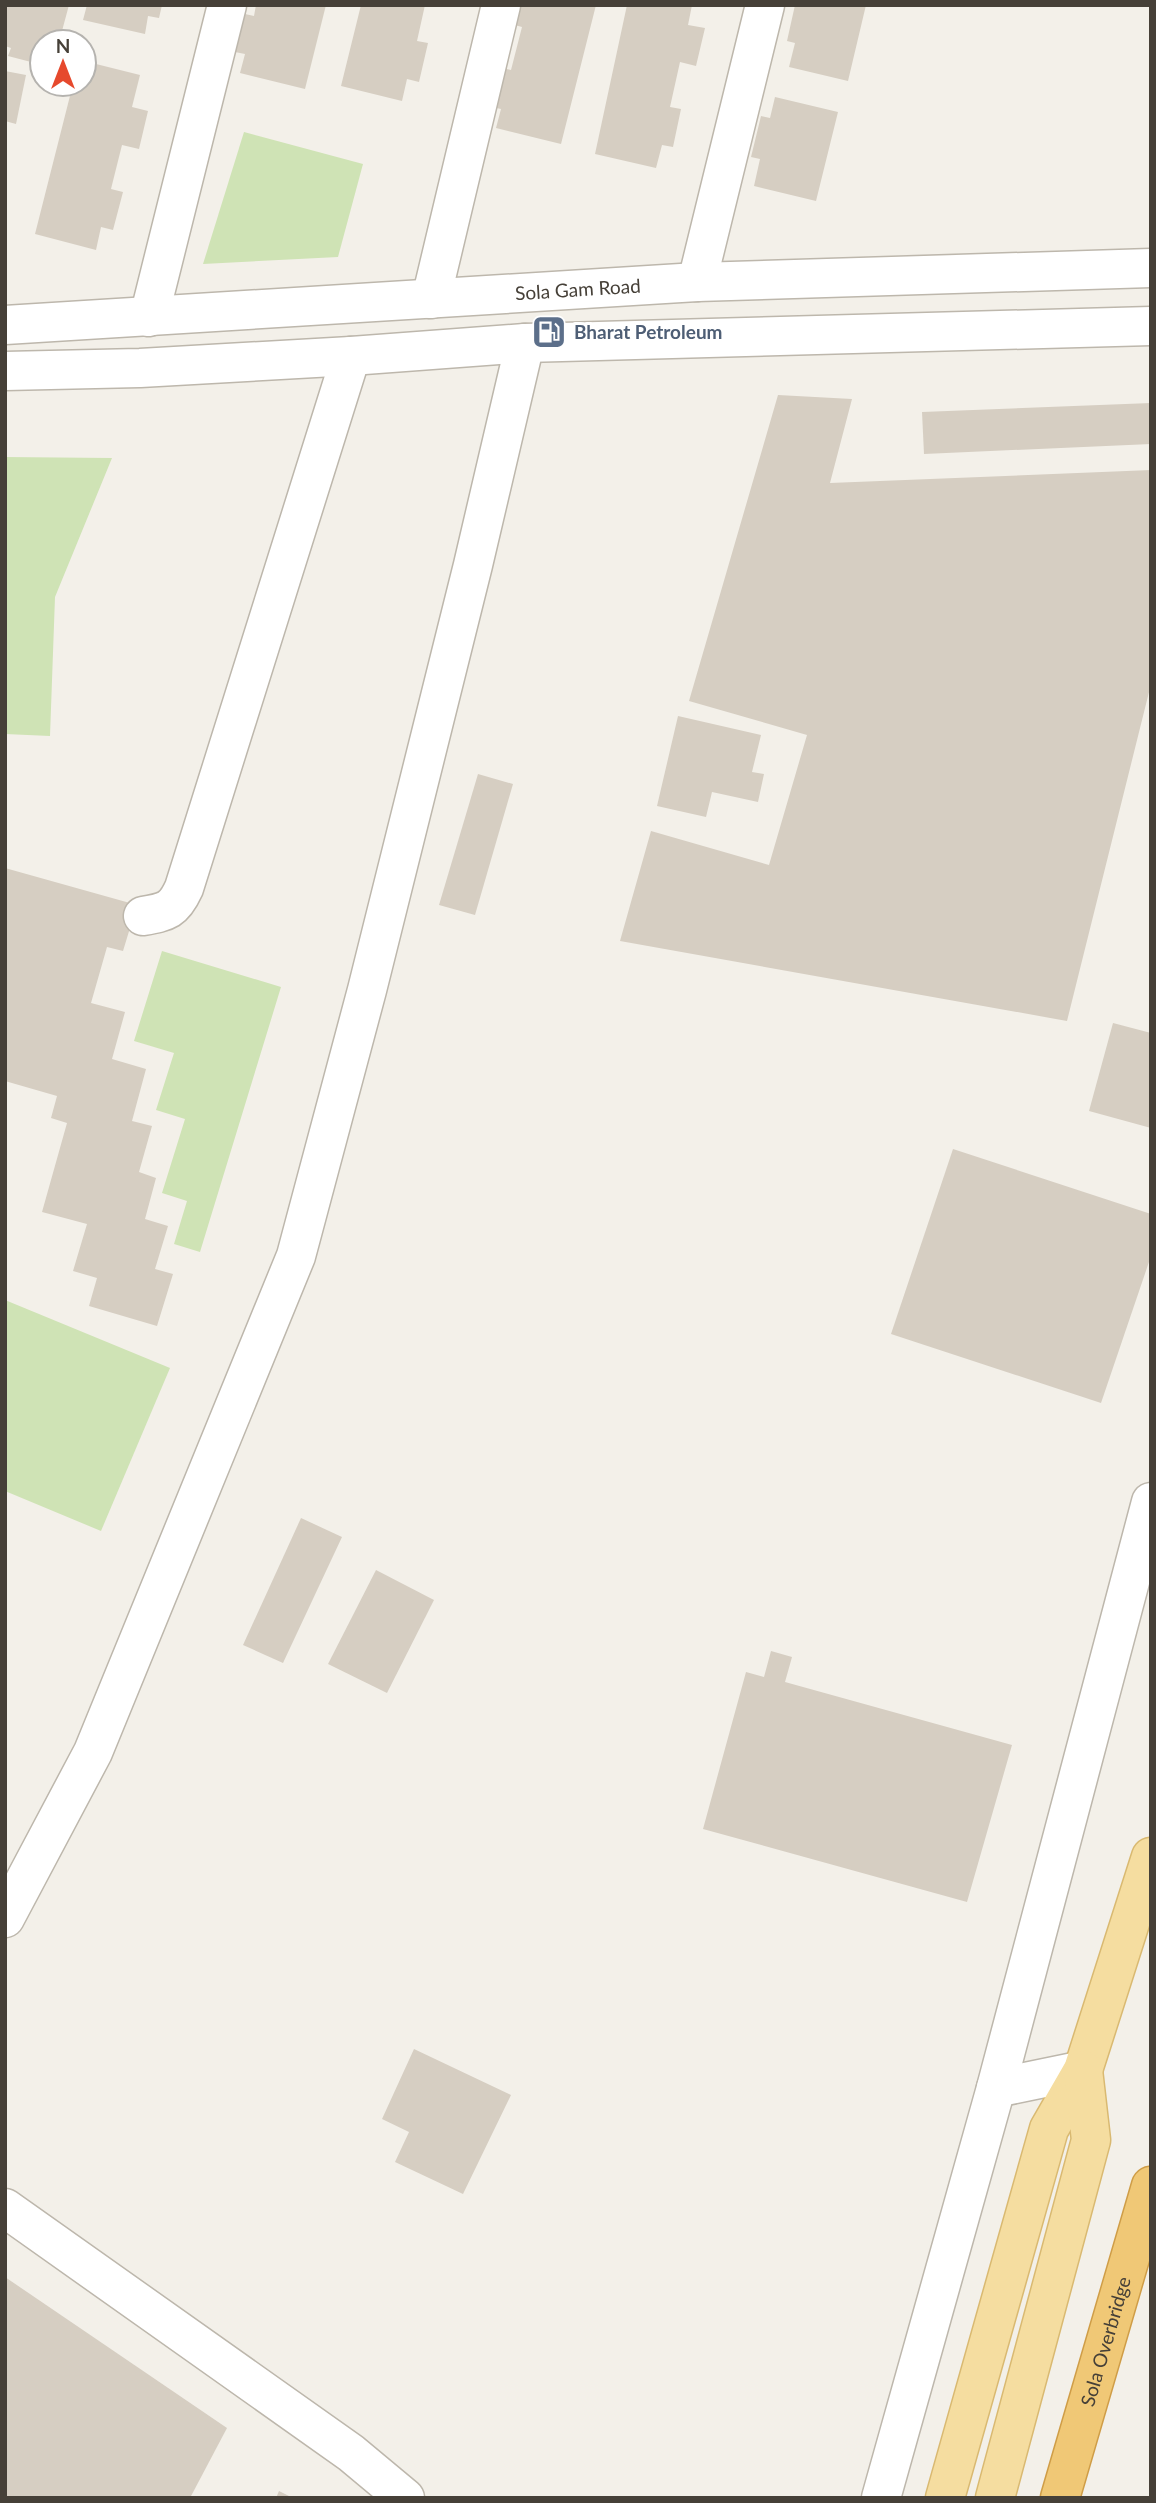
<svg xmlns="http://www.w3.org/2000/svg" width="1156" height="2503" font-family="Lato,sans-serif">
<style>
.green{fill:#cfe3b5}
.building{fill:#d6cec2}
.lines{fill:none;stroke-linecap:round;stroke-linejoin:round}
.minor-casing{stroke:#bdb7ac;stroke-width:41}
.major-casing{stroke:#d9b971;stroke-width:41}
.highway-casing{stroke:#cf9d47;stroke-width:41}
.minor{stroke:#fff;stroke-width:38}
.major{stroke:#f5dda0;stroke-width:38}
.highway{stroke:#f0c876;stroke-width:38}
.labels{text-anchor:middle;stroke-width:6;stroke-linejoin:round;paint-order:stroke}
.street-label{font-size:19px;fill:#464038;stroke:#fff}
.service-label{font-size:19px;font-weight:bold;fill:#4e5e75;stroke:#fff;text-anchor:start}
</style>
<rect width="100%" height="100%" fill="#f3f0e9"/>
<g class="green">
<polygon points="244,132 363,164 338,257 203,264"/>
<polygon points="5,457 112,458 55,597 50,736 5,734"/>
<polygon points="162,951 281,987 200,1252 174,1244 187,1201 162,1193 185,1119 156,1110 174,1053 134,1041"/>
<polygon points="5,1300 170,1368 101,1531 5,1491"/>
</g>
<g class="building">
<polygon points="5,5 69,5 59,42 42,42 42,49 36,47 31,62 8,56 11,48 5,46"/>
<polygon points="87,5 162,5 159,18 148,16 145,34 83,20"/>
<polygon points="256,5 326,5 305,89 240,73 245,54 235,52 245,14 254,16"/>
<polygon points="361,5 425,5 417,41 428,43 419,82 407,79 402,101 341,86"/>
<polygon points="515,5 596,5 561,144 496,128 501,109 492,107 502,68 511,70 522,27 511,24"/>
<polygon points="627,5 692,5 688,25 705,28 696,66 680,62 670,107 681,109 673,147 662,145 656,168 595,154"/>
<polygon points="795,5 866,5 848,81 789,67 795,43 787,41"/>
<polygon points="84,61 140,75 132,107 148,111 139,149 122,145 111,189 123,192 113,230 101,227 96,250 35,234 73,84 84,84"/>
<polygon points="5,71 26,75 16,124 5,121"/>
<polygon points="775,97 838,112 816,201 754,186 760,159 751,157 761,116 770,118"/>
<polygon points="778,395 852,399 830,483 1151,470 1151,684 1067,1021 620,941 651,831 769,865 807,735 689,701"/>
<polygon points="1151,403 1151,444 924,454 922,412"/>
<polygon points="678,716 761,735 752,772 764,774 758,802 712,792 706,817 657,806"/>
<polygon points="478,774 513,784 475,915 439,905"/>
<polygon points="5,868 137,905 123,951 107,947 91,1003 125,1012 112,1059 146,1069 132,1121 152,1126 139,1172 156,1178 145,1219 168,1226 155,1269 173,1274 157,1326 89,1306 97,1278 73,1271 87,1224 42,1212 67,1123 51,1118 57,1096 5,1081"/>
<polygon points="1113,1023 1151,1033 1151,1128 1089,1111"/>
<polygon points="953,1149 1151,1214 1151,1256 1101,1403 891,1334"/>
<polygon points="301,1518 342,1537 283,1663 243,1645"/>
<polygon points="376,1570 434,1600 387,1693 328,1664"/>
<polygon points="771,1651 792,1657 785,1682 1012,1745 967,1902 703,1829 746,1672 764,1677"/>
<polygon points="414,2049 511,2095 463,2194 395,2162 409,2132 382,2119"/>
<polygon points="5,2277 227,2428 190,2498 5,2498"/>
<polygon points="279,2491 293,2498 276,2498"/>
</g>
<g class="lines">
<g class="minor-casing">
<g id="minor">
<polyline points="697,282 765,5"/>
<polyline points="431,299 501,5"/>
<polyline points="149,317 227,5"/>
<path id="s1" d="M5 325 697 282 1151 268"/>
<polyline points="5,371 140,368 351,356 525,343 1151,326"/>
<path d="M143 916C167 912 174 910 184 888L351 356"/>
<polyline points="5,1918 93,1752 296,1256 367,990 473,565 525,343"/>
<polyline points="996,2088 1083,2070"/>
<polyline points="5,2208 351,2453 405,2498"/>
<polyline points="881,2498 996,2088 1151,1502"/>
</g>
</g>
<g class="major-casing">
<g id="major">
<polyline points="945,2498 1049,2129 1083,2070 1151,1857"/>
<polyline points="995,2498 1091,2140 1083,2070"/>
</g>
</g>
<g class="highway-casing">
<g id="highway">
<path id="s2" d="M1060 2498 1151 2186"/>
</g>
</g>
<use href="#minor" class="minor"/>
<use href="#major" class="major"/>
<use href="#highway" class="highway"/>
</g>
<defs>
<g id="fuel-square" transform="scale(1.75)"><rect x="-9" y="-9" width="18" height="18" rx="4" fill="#5c6f8a" stroke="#fff"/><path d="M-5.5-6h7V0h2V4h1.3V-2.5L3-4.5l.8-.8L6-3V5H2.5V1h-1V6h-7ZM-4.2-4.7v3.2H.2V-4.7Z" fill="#fff"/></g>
</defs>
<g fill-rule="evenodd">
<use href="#fuel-square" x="549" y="332"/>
</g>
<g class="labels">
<g class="street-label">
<text dy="7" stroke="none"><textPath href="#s1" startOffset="574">Sola Gam Road</textPath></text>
<text dy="7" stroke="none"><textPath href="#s2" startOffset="163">Sola Overbridge</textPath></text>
</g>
<g class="service-label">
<text x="574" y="339">Bharat Petroleum</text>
</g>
</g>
<rect width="1156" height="2503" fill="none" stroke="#464038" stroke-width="14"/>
<g transform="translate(63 63)"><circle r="33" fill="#ffffff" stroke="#b5b3af" stroke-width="2"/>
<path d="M0-5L12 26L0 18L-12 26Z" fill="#e6492d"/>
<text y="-10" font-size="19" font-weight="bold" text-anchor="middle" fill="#464038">N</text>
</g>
</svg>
